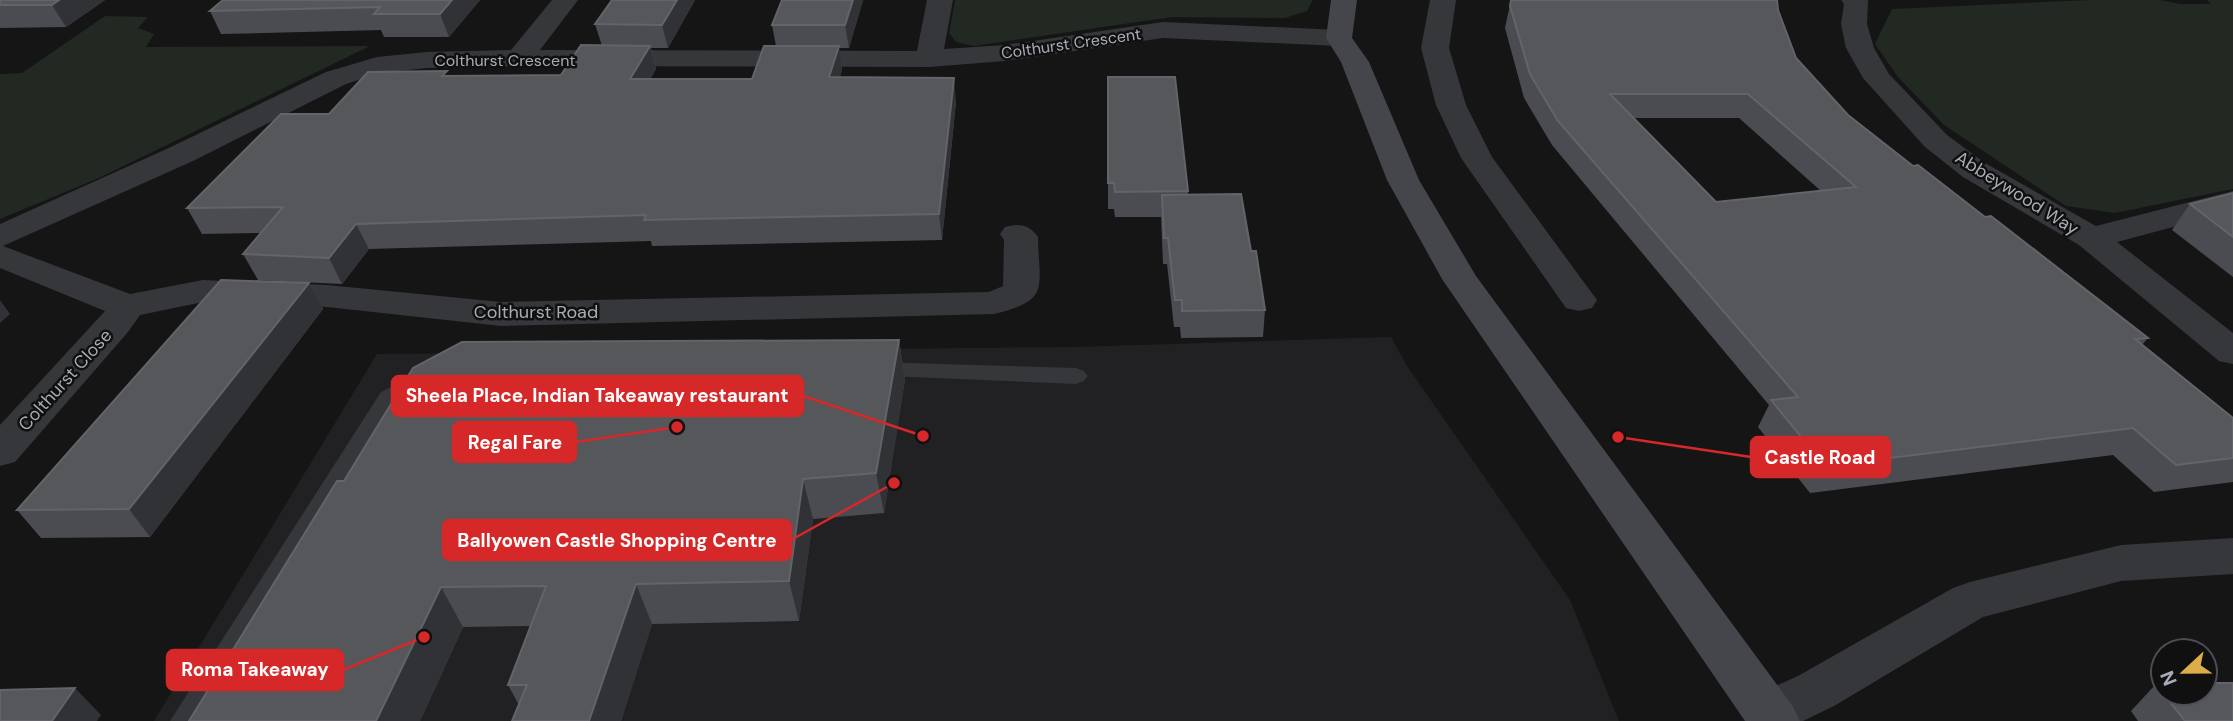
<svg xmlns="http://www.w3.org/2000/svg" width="2233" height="721" font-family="'DM Sans',sans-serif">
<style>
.built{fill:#212123}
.green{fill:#222822}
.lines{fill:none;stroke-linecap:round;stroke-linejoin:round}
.lane{fill:#36373b;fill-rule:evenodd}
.street{fill:#36373b;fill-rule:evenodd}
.secondary{fill:#45464b;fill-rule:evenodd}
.wall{fill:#4b4c51;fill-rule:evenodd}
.shaded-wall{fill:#313235}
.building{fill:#55575b;stroke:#626469;stroke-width:2;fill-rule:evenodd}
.labels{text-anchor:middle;stroke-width:5;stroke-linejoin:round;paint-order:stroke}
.far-street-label{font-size:16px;fill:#a8acb5;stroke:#101011}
.street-label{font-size:18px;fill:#a8acb5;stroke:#101011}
.leader{fill:none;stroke:#d62828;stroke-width:2.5}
.callout-dot{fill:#d62828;stroke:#101011;stroke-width:2.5}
.callout{fill:#d62828;stroke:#d62828;stroke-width:2.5}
.callout-label{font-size:19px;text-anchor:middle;font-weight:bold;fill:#fff}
</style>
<rect width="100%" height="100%" fill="#151516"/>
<polygon class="built" points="1391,337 1407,366 1570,600 1619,721 154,721 377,354 1077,347"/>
<g class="green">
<polygon points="955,0 1313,0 1307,11 1285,18 1172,17 974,46 956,42 949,33"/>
<polygon points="2089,0 2160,0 2180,4 2211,4 2207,0 2233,0 2233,189 2115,213 2066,206 1944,125 1898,77 1875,44 1892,9"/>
<polygon points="105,16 148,17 138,28 154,34 146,47 370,46 99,178 0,219 0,74 22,73"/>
</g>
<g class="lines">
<g class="lane">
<polygon points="873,362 1076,368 1084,371 1088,376 1084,381 1076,384 865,375 862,370 865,365"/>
<polygon points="423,371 431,374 435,379 431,384 397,404 202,721 170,721 381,392"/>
</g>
<g class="street">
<path d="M552 0H578L540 50 917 51 927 0H953L944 49 1005 45 1163 22 1339 30 1349 32 1352 38 1349 44 1339 46 1163 38 1005 61 929 67 519 66 427 68 380 73 346 84 193 161 3 246 130 294 203 280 327 285 501 302 989 292 1003 286 1004 240 1000 234 1005 227C1019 223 1029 224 1038 237 1039 289 1051 300 994 314L501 326 327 307 203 302 140 315 128 332 15 462 0 466V425L105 311 0 268V224L171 147 326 72 377 57 427 52 511 50Z"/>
<polygon points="1430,0 1456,0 1449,48 1466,105 1492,157 1597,300 1592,308 1579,311 1566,308 1461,158 1436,105 1421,48"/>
<polygon points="1841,0 1868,0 1867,24 1874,48 1889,74 1947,135 1985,163 2096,226 2233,191 2233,211 2117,242 2233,333 2233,364 2219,361 2079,245 1963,177 1925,147 1863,78 1846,48 1841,24 1844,4"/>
<polygon points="2233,538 2233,574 2121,581 1983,617 1834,706 1803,721 1747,721 1743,713 1751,697 1798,676 1953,588 1970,582 2121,545"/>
</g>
<polygon class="secondary" points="1331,0 1357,0 1352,38 1369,62 1419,180 1476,276 1792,705 1800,721 1745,721 1442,279 1387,180 1341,62 1326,38"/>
</g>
<g class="wall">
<polygon points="0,0 105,0 66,27 0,28"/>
<polygon points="480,0 449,37 384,37 381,30 221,34 210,11"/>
<polygon points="612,0 695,0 668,48 651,48 656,69 650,79 752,79 776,46 772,25 782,0 863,0 849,48 839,48 842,69 840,77 956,102 942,240 652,246 651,241 369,249 342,284 258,280 243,254 261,233 202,234 187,208 329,114 449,76 561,75 602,46 595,24"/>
<path d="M1511 0 1778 10 1796 58 1848 115 1913 166 1985 217 2148 338 2142 345 2233 418V482L2154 492 2113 455 1810 493 1758 427 1769 405 1552 145 1524 98 1505 28ZM1634 118H1739L1821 191 1716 202Z"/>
<polygon points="1108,77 1188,191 1188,195 1251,251 1265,310 1263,337 1181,338 1180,327 1174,327 1167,264 1163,264 1161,217 1115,217 1114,209 1108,209"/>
<polygon points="2233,193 2233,277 2172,230 2190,204"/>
<polygon points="309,283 323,309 150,537 41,538 17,510"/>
<polygon points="899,340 905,379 884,513 813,519 799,621 652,624 621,721 512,721 519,705 508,685 531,626 463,627 420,721 189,721 344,481"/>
<polygon points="2156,684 2233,721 2138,721 2131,711"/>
</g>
<g class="shaded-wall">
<polygon points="59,0 105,0 66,27 52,5"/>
<polygon points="452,0 480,0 449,37 440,14"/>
<polygon points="677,0 695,0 668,48 662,25"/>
<polygon points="853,0 863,0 849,48 845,25"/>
<polygon points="650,46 656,69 637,103 630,79"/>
<polygon points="839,46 842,69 833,101 829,77"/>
<polygon points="954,78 956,102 942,240 939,214"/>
<polygon points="356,224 369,249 342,284 329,258"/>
<polygon points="309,283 323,309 150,537 129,509"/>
<polygon points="0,300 10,314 0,323"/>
<polygon points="899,340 905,379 884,513 876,473"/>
<polygon points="803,479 813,519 799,621 789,581"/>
<polygon points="636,584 652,624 621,721 589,721"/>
<polygon points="441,587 463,627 420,721 376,721"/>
<polygon points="75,688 101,715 97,721 52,721"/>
</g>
<g class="building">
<polygon points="0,0 59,0 52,5 0,5"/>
<polygon points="223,0 452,0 440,14 374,14 380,7 210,11"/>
<polygon points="612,0 677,0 662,25 595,24"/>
<polygon points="782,0 853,0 845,25 772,25"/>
<path d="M1511 0H1777L1778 10 1796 58 1848 115 1913 166 1918 165 1985 217 1991 216 2148 338 2135 339 2233 418V458L2176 465 2133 428 1825 466 1771 400 1798 397 1558 121 1530 74 1510 6ZM1610 94H1748L1856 187 1716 202Z"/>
<polygon points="581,45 650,46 630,79 752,79 764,46 839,46 829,77 954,78 939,214 644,220 646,215 356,224 329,258 243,254 283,207 187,208 281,114 329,114 368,72 447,71 442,76 561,75"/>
<polygon points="1108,77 1175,77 1188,191 1115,192 1114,183 1108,183"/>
<polygon points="2233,193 2233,237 2190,204"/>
<polygon points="1241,194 1251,251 1256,251 1265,310 1182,311 1182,300 1175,300 1168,238 1164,238 1162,195"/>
<polygon points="221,280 309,283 129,509 17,510"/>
<polygon points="899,340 876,473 803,479 789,581 636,584 589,721 512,721 527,685 508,685 546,586 441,587 376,721 189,721 337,481 344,481 413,368 462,342"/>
<polygon points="2205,683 2233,683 2233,721 2185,721 2163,693 2205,693"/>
<polygon points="2156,684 2163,684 2163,693"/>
<polygon points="75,688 52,721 0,721 0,690"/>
</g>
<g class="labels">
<g class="far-street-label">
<text transform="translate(1071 43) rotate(-8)" y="6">Colthurst Crescent</text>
<text x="505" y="66">Colthurst Crescent</text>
</g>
<g class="street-label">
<text transform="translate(2017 193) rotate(32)" y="6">Abbeywood Way</text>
<text x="536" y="318">Colthurst Road</text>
<text transform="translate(65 380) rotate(-48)" y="6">Colthurst Close</text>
</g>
</g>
<path class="leader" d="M923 436L803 396M677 427L576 442M1618 437L1751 457M894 483L791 540M424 637L343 670"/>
<g class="callout-dot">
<circle cx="923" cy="436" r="7"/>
<circle cx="677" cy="427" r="7"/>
<circle cx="1618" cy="437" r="7"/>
<circle cx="894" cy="483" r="7"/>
<circle cx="424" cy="637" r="7"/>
</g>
<g class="callout">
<rect x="392" y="376" width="411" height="40" rx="7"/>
<rect x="453" y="422" width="123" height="40" rx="7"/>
<rect x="1751" y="437" width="139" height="40" rx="7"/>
<rect x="443" y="520" width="348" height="40" rx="7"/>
<rect x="167" y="650" width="176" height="40" rx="7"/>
</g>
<g class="callout-label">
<text x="597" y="402">Sheela Place, Indian Takeaway restaurant</text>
<text x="515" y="449">Regal Fare</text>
<text x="1820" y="464">Castle Road</text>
<text x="617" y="547">Ballyowen Castle Shopping Centre</text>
<text x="255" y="676">Roma Takeaway</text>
</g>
<g transform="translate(2184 672) rotate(248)"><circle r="33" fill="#101011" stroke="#4d4e53" stroke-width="2"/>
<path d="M0-5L12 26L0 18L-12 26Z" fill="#dcad48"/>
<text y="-10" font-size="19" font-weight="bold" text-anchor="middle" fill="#a8acb5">N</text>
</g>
</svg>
